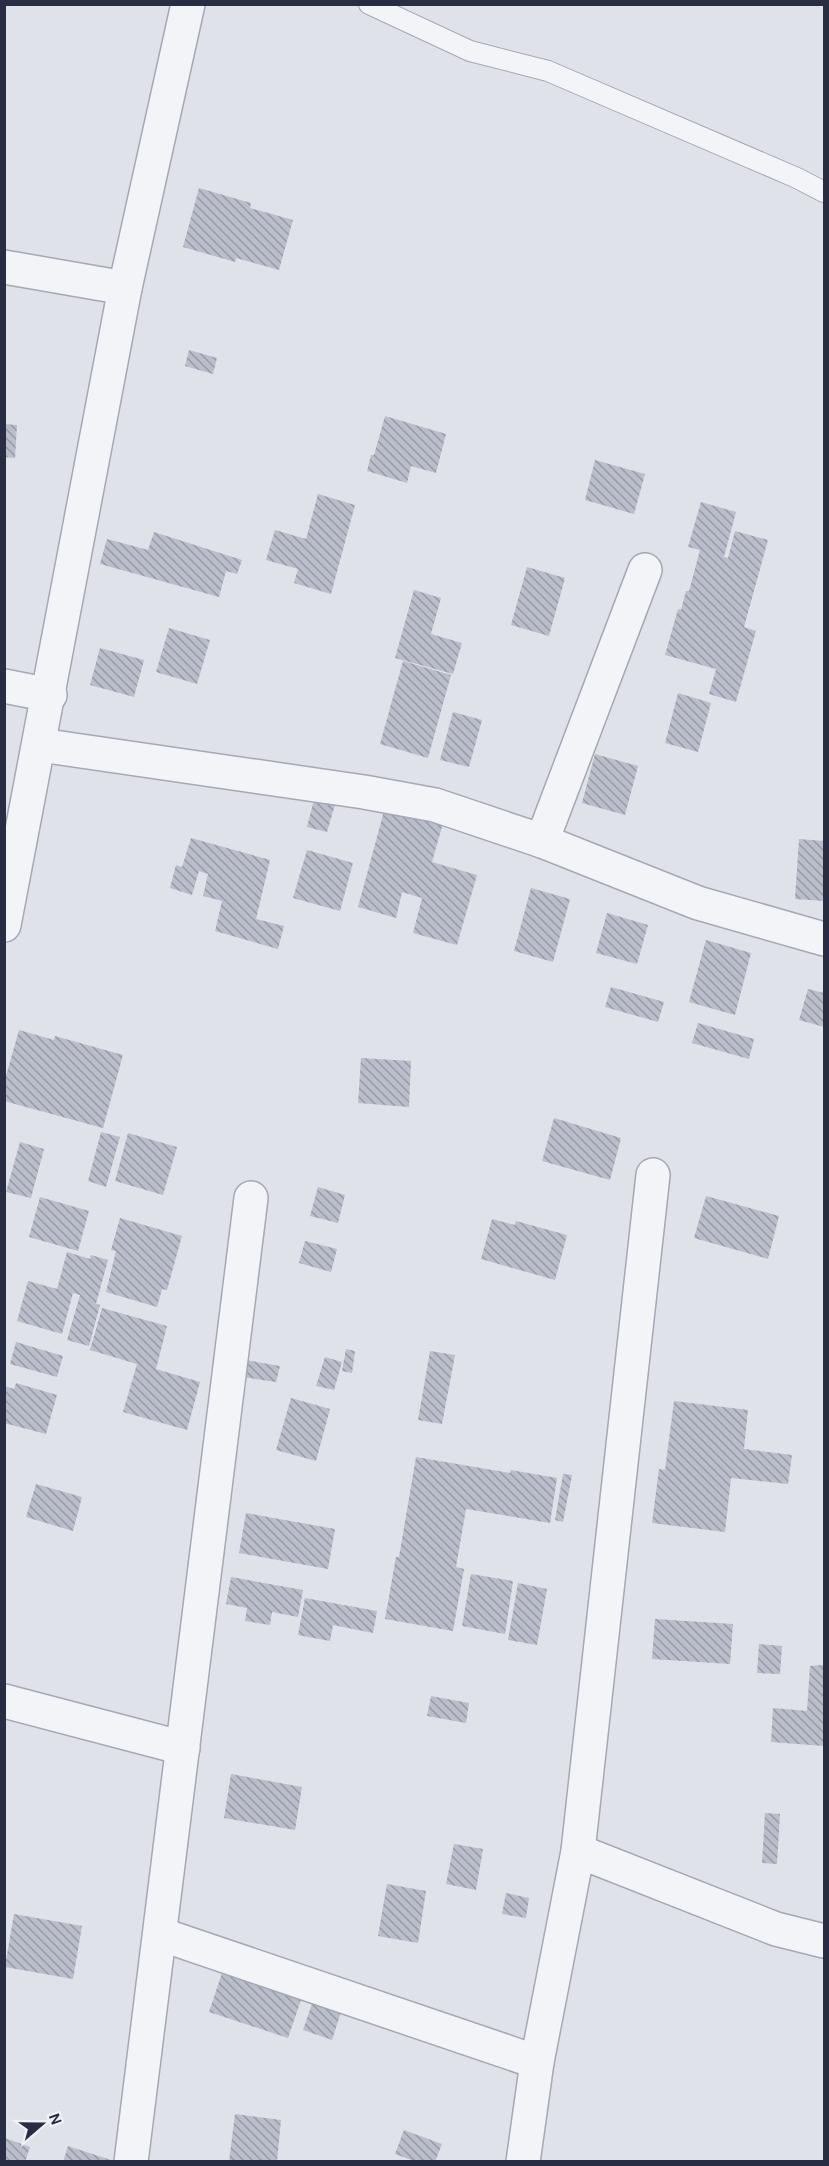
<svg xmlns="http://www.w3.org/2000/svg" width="829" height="2166" font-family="Karla,sans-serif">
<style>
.building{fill:url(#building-back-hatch)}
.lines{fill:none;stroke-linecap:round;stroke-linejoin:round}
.service-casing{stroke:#a5a8b5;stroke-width:22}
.minor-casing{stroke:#a5a8b5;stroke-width:36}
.service{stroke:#f3f4f8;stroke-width:20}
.minor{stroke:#f3f4f8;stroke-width:33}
</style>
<defs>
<pattern id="building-back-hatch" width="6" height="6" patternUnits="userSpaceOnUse" patternTransform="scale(1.5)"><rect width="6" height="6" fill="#babdca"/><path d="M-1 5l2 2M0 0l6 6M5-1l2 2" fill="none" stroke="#979aa6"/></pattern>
</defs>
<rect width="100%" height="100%" fill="#e0e2ea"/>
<g class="building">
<polygon points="199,188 251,203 250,208 293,220 279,270 236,258 235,262 183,247"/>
<polygon points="189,350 217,358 213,374 185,366"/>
<polygon points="385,416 446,434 436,473 411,466 407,483 367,471 371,455 374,455"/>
<polygon points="4,424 17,425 15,458 4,457"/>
<polygon points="595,460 645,474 634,514 585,500"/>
<polygon points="318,494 355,505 331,594 294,583 298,569 266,560 275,530 306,539"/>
<polygon points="701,502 736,512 724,557 728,558 735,531 768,540 744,627 756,631 736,702 709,694 716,669 665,655 678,609 681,610 686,591 689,591 700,550 688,547"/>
<polygon points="154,532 242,560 237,574 226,571 219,597 100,564 107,539 148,550"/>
<polygon points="527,567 565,578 549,636 511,625"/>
<polygon points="414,590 441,598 431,634 462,643 453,674 395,658"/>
<polygon points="169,628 210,640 197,684 156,672"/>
<polygon points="100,648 144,660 134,697 90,685"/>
<polygon points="403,661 451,675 428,758 380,744"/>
<polygon points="678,693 711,703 698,752 665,743"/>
<polygon points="453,712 482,720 469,767 440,760"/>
<polygon points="595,754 638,766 625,815 582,803"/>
<polygon points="316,792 337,798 327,832 307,827"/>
<polygon points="387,800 443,823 432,862 477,875 457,945 413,933 422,898 402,892 396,918 358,907"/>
<polygon points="191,838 270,860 256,919 284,926 278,949 215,931 222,901 203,896 208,874 199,871 192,895 170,888 176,865 182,867"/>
<polygon points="799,839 824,841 824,901 795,899"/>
<polygon points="307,850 353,863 340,911 293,898"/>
<polygon points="531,888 570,899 553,962 514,951"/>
<polygon points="607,913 648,925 637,964 596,953"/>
<polygon points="706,940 751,953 735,1015 689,1002"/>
<polygon points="611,987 664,1002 658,1022 605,1007"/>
<polygon points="808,989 824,993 824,1027 799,1020"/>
<polygon points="698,1023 754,1039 749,1059 692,1043"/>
<polygon points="19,1030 54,1040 55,1036 123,1055 103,1128 4,1101 4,1083"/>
<polygon points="361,1058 411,1061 409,1107 358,1103"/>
<polygon points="554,1118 621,1138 610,1180 542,1161"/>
<polygon points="101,1132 120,1137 106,1187 88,1181"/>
<polygon points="128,1133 177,1147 163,1195 115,1181"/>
<polygon points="20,1142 44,1149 31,1198 6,1192"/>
<polygon points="318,1187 345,1195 338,1223 310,1216"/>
<polygon points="706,1196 779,1216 768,1259 694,1238"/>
<polygon points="40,1197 89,1211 78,1251 29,1237"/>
<polygon points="120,1218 182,1236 167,1290 162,1289 157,1307 106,1292 116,1251 111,1250"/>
<polygon points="492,1219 515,1225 516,1221 567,1235 555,1280 481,1259"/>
<polygon points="305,1241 337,1249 331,1272 299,1263"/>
<polygon points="67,1252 90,1259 91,1255 108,1260 96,1304 100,1305 89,1346 67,1340 80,1295 73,1293 62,1334 17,1321 28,1281 57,1289"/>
<polygon points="102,1308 167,1326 156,1369 200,1382 187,1430 123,1412 137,1364 90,1350"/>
<polygon points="16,1342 63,1356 57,1377 10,1364"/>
<polygon points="346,1349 355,1351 352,1373 342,1371"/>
<polygon points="430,1351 455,1355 442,1424 418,1420"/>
<polygon points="325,1357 342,1362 334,1390 316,1386"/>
<polygon points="246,1360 280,1366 276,1382 243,1377"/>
<polygon points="16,1383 57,1395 46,1434 4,1423 4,1386 14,1389"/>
<polygon points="291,1398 330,1409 316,1461 276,1450"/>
<polygon points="674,1401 748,1410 744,1449 792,1455 788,1484 731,1478 725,1532 652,1523 659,1469 665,1470"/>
<polygon points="416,1457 510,1473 511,1470 557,1478 550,1523 466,1509 456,1567 464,1569 453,1631 385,1619 396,1557 399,1557"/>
<polygon points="563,1474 572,1475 563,1522 555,1520"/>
<polygon points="36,1484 82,1497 73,1531 26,1517"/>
<polygon points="246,1513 335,1529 328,1569 239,1553"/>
<polygon points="471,1574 513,1581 505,1634 462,1626"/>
<polygon points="231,1577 303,1590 298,1617 272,1612 270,1625 245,1621 247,1608 226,1604"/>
<polygon points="518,1583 547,1589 537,1645 508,1640"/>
<polygon points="305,1598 377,1611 373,1633 333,1625 330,1641 298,1635"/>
<polygon points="655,1619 733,1624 730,1664 652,1659"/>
<polygon points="759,1644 782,1646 780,1674 757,1673"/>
<polygon points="822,1665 824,1665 824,1746 771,1742 773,1708 807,1711 810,1666"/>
<polygon points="431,1696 469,1703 466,1723 427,1716"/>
<polygon points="231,1774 302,1787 295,1830 224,1818"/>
<polygon points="765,1813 780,1814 777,1864 762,1863"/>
<polygon points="454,1844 483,1849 476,1890 446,1884"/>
<polygon points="387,1884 426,1891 418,1943 378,1936"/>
<polygon points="506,1893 529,1898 526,1918 502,1914"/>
<polygon points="14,1914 82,1926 73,1979 5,1967"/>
<polygon points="225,1964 304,1991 288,2038 209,2012"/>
<polygon points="315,1995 343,2006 332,2040 303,2030"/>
<polygon points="235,2114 281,2120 277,2162 229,2162"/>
<polygon points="404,2130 442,2144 435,2162 417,2162 395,2154"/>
<polygon points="5,2138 30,2147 25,2162 5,2162"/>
<polygon points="68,2146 114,2161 114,2162 63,2162"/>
</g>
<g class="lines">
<g class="service-casing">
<polyline id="service" points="369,4 470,51 548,71 797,178 824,192"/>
</g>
<g class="minor-casing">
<g id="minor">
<polyline points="4,267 125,288"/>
<polyline points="4,686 50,695"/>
<polyline points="40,745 364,792 435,805 542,841 698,903 824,939"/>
<polyline points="542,841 645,570"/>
<polyline points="4,925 125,288 188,4"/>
<polyline points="4,1701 183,1748"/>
<polyline points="578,1851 776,1929 824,1941"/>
<polyline points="160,1934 537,2062"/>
<polyline points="131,2162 251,1198"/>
<polyline points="523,2162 537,2062 578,1851 653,1175"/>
</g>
</g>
<use href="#service" class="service"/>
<use href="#minor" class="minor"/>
</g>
<rect width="829" height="2166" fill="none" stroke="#282d43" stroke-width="12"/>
<g transform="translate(42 2124) rotate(70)" stroke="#f0f2f7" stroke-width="4.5" paint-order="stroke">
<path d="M0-4.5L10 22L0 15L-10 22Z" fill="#282d43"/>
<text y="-9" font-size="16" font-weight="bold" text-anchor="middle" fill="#282d43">N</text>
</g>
</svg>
